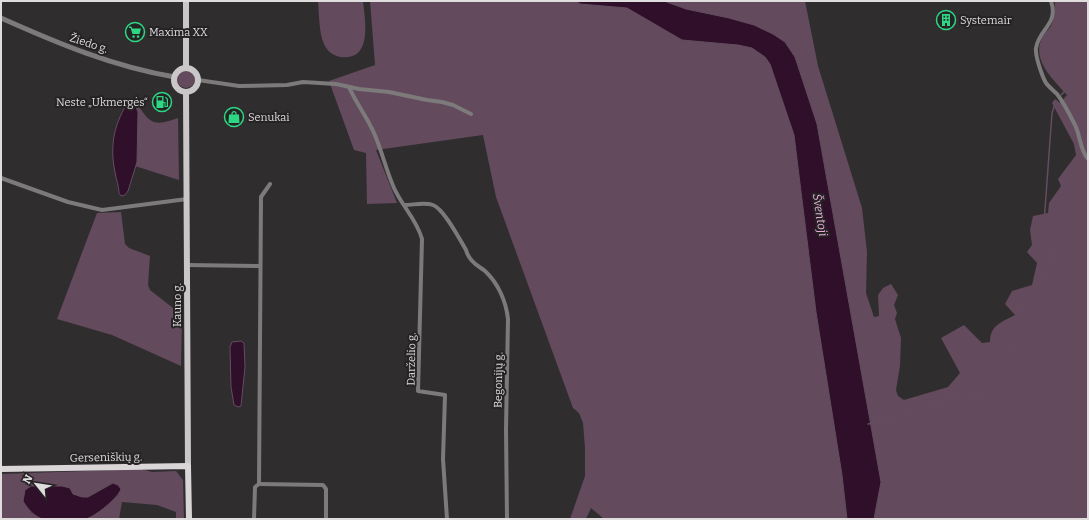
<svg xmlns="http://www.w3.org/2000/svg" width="1089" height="520" font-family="Bitter,serif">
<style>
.green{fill:#634a5d}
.water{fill:#2f0f29;stroke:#644d5f}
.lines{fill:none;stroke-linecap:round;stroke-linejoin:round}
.stream{stroke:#644d5f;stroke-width:1.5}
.minor{stroke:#7c7a7b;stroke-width:4}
.tertiary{stroke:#7c7a7b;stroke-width:5}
.primary{stroke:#cac7c9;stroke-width:6}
.trunk{stroke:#dad6d8;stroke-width:6}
.labels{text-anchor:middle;stroke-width:4;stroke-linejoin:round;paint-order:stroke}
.poi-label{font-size:11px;fill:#dfddde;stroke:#262325;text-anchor:start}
.street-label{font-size:11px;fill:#dfddde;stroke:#262325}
.water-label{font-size:12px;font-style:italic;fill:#edaede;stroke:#262325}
</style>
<rect width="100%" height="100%" fill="#302d2f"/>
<g class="green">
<path d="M318 1H363C365 20 373 61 341 57 333 56 327 51 324 44 319 34 319 13 318 1Z"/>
<polygon points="370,1 576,1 580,4 627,8 682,40 738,45 752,48 765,57 770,64 794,135 816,312 842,475 847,519 604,519 591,508 586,519 570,519 585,476 585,448 583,423 579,413 573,408 496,197 483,135 376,150 397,203 367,204 366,153 354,150 329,81 375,65"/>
<path d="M664 1H805L818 66 862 208 867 252 866 293 874 317 879 316 878 295 883 288 891 284 898 295 894 305 897 313 895 319 901 338 900 366 896 390 898 396 904 400 948 387 960 373 941 338 964 325 982 343 990 342C990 325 1002 322 1015 315L1005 304 1012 291 1032 285 1037 263 1027 252 1032 245 1030 230 1033 216 1048 213 1049 203 1061 186 1058 179 1076 155 1074 144 1052 103 1055 99 1060 103 1067 95C1053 79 1030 59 1043 36 1045 32 1049 29 1051 26 1055 17 1055 10 1055 1H1088V519H874L881 482 817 124 795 57 754 25 729 18 686 9Z"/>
<circle cx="186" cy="79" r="9"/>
<path d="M134 102C138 104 139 107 142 111 153 128 163 123 178 118L179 180 135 166 137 162 138 112Z"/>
<polygon points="121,212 125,244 129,248 150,256 148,285 150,290 182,315 181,366 112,335 57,319 97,213"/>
<path d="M141 469 152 472 176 471 183 480 184 519H176V512L157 505 122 502 119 519H86C98 512 109 504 119 494L113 483 88 497H82L73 494 30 512 42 519H1V474Z"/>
</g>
<g class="water">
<polygon points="576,1 664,1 686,9 729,18 754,25 773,34 785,42 795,57 817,124 881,482 874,519 847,519 842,475 816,312 794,135 770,64 765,57 752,48 738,45 682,40 627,8 580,4"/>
<path d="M130 101 134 102 138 112 137 162 128 191 125 195 121 196 119 193C119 186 116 179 115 172 111 153 112 135 120 117 123 111 125 105 130 101Z"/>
<polygon points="241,341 244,343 245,367 241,406 238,407 234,405 231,387 230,347 232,342"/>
<path d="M113 483 118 485 121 489C118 498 96 516 86 519 82 520 43 520 40 518 32 514 27 508 23 501L25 490 31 486H62L70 488 73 494 82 497H88Z"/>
</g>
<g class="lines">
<g class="stream">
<polyline points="1061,95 1075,81 1088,71"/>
<polyline points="868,424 886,421 911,410 950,398 963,391 973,397 986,394 1003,377 1012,350 1016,322 1026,299 1036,287 1048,269 1054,245 1053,231 1044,223 1052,113 1056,101"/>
</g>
<g class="minor">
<path d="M1051 1C1059 24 1039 29 1036 48 1035 56 1042 76 1046 83 1049 87 1053 90 1057 94 1064 103 1069 113 1074 123 1081 135 1079 149 1088 159"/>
<polyline points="198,80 239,86 287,85 303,82 336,84 359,89 389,92 427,100 442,102 453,105 471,114"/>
<path d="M349 87C356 103 367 117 374 133 382 151 386 170 394 188 402 206 417 220 422 239L418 391 445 395 443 459 447 519"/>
<polyline points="1,178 68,202 102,210 187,199"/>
<path d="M405 205C413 205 425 202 433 205 444 209 460 240 466 250 469 261 477 265 485 271 498 283 506 301 508 319L506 429 507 519"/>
<polyline points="187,265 260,266"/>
<polyline points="259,484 323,485 326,489 326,519"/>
<polyline points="254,519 255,487 259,484 261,197 270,184"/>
</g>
<path class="tertiary" d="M1 18C57 43 114 67 175 77"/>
<g class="primary">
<polyline points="186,1 186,68"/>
<circle cx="186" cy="80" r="12"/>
<polyline points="186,92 188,466"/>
</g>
<polyline class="trunk" points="1,469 188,466 189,519"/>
</g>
<defs>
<g id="building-ring" transform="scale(1)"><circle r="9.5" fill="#262325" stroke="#2cd884" stroke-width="1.5"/><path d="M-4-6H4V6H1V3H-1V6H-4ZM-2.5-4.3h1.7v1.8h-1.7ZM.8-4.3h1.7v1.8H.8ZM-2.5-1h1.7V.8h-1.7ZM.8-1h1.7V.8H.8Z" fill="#2cd884"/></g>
<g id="supermarket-ring" transform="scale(1)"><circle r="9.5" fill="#262325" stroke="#2cd884" stroke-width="1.5"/><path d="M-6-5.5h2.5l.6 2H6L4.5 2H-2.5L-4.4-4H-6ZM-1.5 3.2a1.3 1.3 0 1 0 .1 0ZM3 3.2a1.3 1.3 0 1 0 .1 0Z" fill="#2cd884"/></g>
<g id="fuel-ring" transform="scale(1)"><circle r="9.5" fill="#262325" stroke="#2cd884" stroke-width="1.5"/><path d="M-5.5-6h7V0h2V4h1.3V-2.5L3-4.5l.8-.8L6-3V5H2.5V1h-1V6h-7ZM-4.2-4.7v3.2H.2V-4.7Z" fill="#2cd884"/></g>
<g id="shop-ring" transform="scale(1)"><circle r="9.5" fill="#262325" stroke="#2cd884" stroke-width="1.5"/><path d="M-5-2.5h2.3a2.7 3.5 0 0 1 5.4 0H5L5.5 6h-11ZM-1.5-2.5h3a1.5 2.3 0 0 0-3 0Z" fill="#2cd884"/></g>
</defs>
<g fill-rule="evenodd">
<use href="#building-ring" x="946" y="20"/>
<use href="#supermarket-ring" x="135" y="32"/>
<use href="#fuel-ring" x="162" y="102"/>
<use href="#shop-ring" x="234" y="117"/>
</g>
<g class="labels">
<g class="poi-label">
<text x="960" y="24">Systemair</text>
<text x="149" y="36">Maxima XX</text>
<text x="148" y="106" text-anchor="end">Neste „Ukmergės“</text>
<text x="248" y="121">Senukai</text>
</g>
<g class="street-label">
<text transform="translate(89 43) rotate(18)" y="4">Žiedo g.</text>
<text transform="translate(177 305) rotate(-90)" y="4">Kauno g.</text>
<text transform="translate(411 359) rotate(-89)" y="4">Darželio g.</text>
<text transform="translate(498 380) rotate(-89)" y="4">Begonijų g.</text>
<text transform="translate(106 457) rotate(-1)" y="4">Gerseniškių g.</text>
</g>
<g class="water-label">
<text transform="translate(820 215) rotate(81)" y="4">Šventoji</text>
</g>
</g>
<rect width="1089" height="520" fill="none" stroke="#dfddde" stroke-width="4"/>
<g transform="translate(36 484) rotate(300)" stroke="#262325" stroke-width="3" paint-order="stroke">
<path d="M0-3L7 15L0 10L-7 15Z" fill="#dfddde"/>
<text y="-6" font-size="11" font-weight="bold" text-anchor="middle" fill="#dfddde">N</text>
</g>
</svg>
